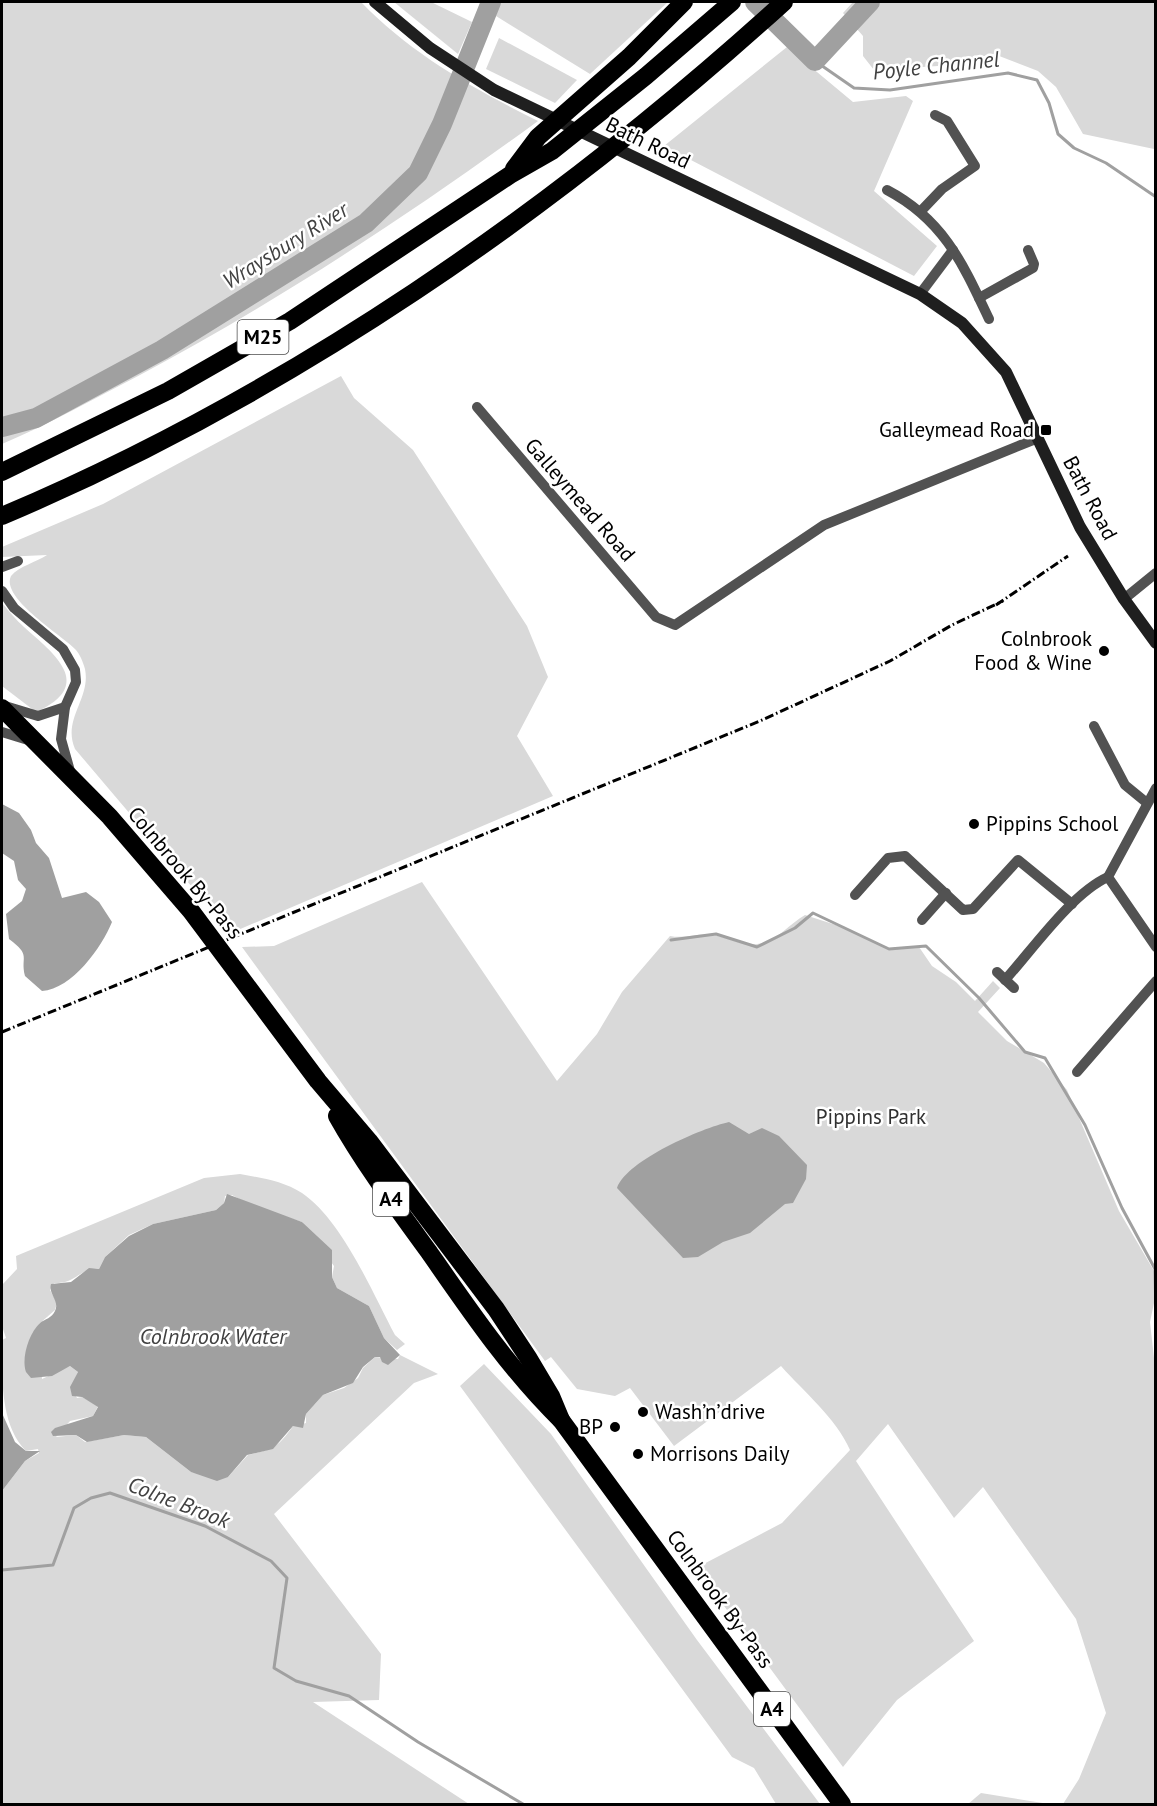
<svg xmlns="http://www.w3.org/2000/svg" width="1157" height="1806" font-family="'PT Sans',sans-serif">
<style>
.green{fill:#d9d9d9}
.water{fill:#a0a0a0}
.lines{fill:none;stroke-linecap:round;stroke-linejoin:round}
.stream{stroke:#a0a0a0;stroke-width:3}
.river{stroke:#a0a0a0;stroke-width:20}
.street{stroke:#525252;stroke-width:10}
.secondary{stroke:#1f1f1f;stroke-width:12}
.highway{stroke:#000;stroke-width:18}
.rail{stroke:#000;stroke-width:3;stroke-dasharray:9 3 1.5 3;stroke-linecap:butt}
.poi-dot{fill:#000;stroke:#fff;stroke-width:2}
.labels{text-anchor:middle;stroke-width:5;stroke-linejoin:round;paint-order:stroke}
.shield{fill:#fff;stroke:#4c4c4c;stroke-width:1.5}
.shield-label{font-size:20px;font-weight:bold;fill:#000}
.street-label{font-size:21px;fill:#000;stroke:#fff}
.poi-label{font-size:21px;fill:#000;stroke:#fff;text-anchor:end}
.park-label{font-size:21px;fill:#303030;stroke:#fff}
.water-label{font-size:22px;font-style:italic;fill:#414141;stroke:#fff}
</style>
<rect width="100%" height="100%" fill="#fff"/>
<g class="green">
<path d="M2 2H361C411 54 474 89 538 121 411 214 280 300 140 375 94 399 49 424 2 444Z"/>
<polygon points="394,2 431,2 472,22 458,54"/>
<polygon points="500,2 668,2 590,74 496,16"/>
<polygon points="853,2 1155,2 1154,149 1083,134 1056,87 1038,71 994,54 938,66 874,70 863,56 863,36 843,13"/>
<polygon points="499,38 577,80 555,103 486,69"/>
<polygon points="787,47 853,102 906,96 913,101 874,191 937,246 914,276 664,146"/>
<path d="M341 376 354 398 413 450 527 626 548 677 517 736 553 796 231 933 75 749C62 719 91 699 85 669 83 662 80 654 75 649 63 636 0 598 11 576 19 566 37 562 47 555L2 557V547L103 504Z"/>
<path d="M2 603C9 611 16 620 24 627 53 653 97 685 36 712L2 686Z"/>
<path d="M422 882 557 1081 597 1034 622 992 670 936C685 939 697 933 712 935 724 936 736 943 748 944 773 947 786 926 805 915L842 927 888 949 919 947 932 966 956 982 975 1001 993 981 1000 988 978 1012 1007 1041 1044 1063 1067 1090 1119 1211 1154 1271V1303L1150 1322 1156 1376 1155 1804H1063L1079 1779 1106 1713 1076 1619 983 1487 954 1518 888 1424 856 1461 974 1641 897 1700 843 1767 696 1568 782 1523 850 1450C836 1418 804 1392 781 1366L674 1446 630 1388 615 1396 577 1389 551 1357 545 1361 242 947 274 946Z"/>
<path d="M240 1174C261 1178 283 1181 302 1193 342 1220 372 1292 395 1335L405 1344 397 1350 384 1338 369 1306 337 1288 332 1277 334 1266 302 1222 250 1205 232 1195 225 1196 224 1203 216 1210 153 1224 129 1235 105 1257 99 1269C80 1267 77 1284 54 1283L50 1290 57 1303 55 1310 39 1324 42 1379 70 1366 78 1372 71 1387 77 1398 82 1397 98 1406 93 1416 70 1421 56 1437 76 1435 85 1442 124 1435 146 1437 191 1472 228 1477 248 1455C272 1449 277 1449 293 1426L306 1423V1414L323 1395 344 1388 358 1378 363 1368 375 1357 398 1359 400 1355 438 1374 414 1383 274 1514 381 1654 379 1700 313 1702 469 1804H2V1491L25 1461 39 1453 38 1449 26 1451C0 1425 2 1378 2 1340L6 1338 2 1326V1285L17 1269 16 1256 204 1178Z"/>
<polygon points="484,1364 551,1434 697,1640 820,1804 776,1804 754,1768 732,1757 460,1386"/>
<polygon points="981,1793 1049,1804 968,1804"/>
</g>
<g class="water">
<path d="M2 804 19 813 31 830 36 843 49 858 62 898 86 892 99 902 112 922C102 947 72 989 42 991L25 976C20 956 32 956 9 939L6 914 22 901 26 889 18 880 14 861 2 853Z"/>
<path d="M729 1122 749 1134 762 1128 779 1136 807 1165 806 1179 793 1203 785 1204 750 1233 723 1242 698 1257 683 1258 617 1188C627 1160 702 1128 729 1122Z"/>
<path d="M227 1194 302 1222 332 1250V1277L337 1288 369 1306 384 1338 400 1355 388 1365 382 1362 380 1357H375L363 1367 353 1383 323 1395 306 1414 303 1428 293 1426 273 1449 247 1455 228 1477 217 1481 191 1472 146 1437 124 1435 87 1442 76 1435 53 1436 51 1432 55 1428 93 1416 98 1407 82 1397 72 1396 70 1387 78 1372 70 1366 52 1376 31 1378 26 1372C21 1358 29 1333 40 1323 45 1319 52 1318 55 1311 60 1301 48 1294 51 1284L71 1282 89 1268 99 1269 105 1257 129 1236 153 1224 216 1210 224 1203Z"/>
<polygon points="2,1413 15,1442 26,1451 40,1451 25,1461 2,1491"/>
</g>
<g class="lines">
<g class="stream">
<polyline points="815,61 854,88 890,90 1008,73 1037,80 1049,103 1058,134 1074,148 1106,163 1156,197"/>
<polyline points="671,940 716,934 757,947 795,928 813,913 889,949 926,946 979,998 1025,1052 1045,1058 1085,1125 1122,1208 1155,1269 1156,1317"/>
<polyline points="2,1570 53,1565 74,1508 91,1498 110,1493 205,1526 271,1561 287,1578 274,1668 296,1681 349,1696 418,1742 523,1804"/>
</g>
<g class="river">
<polyline points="755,2 815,61 870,2"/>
<polyline points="2,427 36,418 162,350 366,223 418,173 442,124 491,2"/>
</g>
<g class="street">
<path d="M887 190C944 220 963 264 989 319"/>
<polyline points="921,211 942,189 975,166 947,121 935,115"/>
<polyline points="920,294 953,250"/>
<polyline points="979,298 1033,268 1034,264 1028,250"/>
<polyline points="477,407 656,617 675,625 824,525 1038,438"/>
<polyline points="2,567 18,561"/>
<polyline points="2,591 14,608 63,649 75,670 76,682 65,707 61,739 70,771"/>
<polyline points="1124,599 1156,573"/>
<polyline points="5,706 38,716 65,707"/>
<polyline points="1094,726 1125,785 1147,803"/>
<polyline points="2,732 28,740"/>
<polyline points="1156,788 1108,877 1156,947"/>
<polyline points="855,895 888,858 905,856 963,910 973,909 1018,860 1072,904"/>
<polyline points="922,920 946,893"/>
<polyline points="997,972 1014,988"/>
<path d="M1005 980C1032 950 1072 893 1108 877"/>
<polyline points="1077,1072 1156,981"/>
</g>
<polyline class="secondary" points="375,2 430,48 494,90 920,294 962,323 1006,372 1080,527 1124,599 1156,643"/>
<g class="highway">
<polyline points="514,169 538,137 629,57 684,2"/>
<polyline points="2,472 168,391 290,321 510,175 552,151 646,76 732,2"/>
<path d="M2 516C290 394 554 211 784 2"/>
<polyline points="2,708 110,817 191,911 318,1081 369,1141 496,1309 529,1359 551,1396 561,1420"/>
<path d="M337 1116C364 1164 397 1208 429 1252 470 1311 510 1370 561 1420L842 1804"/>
</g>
<g class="rail">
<polyline points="996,605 1068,556"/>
<polyline points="2,1032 760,721 890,661 952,625 1003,601"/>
</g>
</g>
<g class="poi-dot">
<rect x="1040" y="424" width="12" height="12" rx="3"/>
<circle cx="1104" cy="651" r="6"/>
<circle cx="974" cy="824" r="6"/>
<circle cx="643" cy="1412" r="6"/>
<circle cx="615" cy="1427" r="6"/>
<circle cx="638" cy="1454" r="6"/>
</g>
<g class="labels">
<g class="shield">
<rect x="237.5" y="320" width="51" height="34" rx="4.5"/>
<rect x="373" y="1182" width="36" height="34" rx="4.5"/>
<rect x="754" y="1692" width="36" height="34" rx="4.5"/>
</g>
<g class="shield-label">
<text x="263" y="344">M25</text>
<text x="391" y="1206">A4</text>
<text x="772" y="1716">A4</text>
</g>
<g class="street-label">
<text transform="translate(648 143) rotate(26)" y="7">Bath Road</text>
<text transform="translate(1090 498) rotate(62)" y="7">Bath Road</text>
<text transform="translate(580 500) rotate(49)" y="7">Galleymead Road</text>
<text transform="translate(185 873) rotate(50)" y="7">Colnbrook By-Pass</text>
<text transform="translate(720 1599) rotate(54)" y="7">Colnbrook By-Pass</text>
</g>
<g class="poi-label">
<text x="1034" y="437">Galleymead Road</text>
<text x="1092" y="646">Colnbrook<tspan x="1092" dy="24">Food &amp; Wine</tspan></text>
<text x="986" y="831" text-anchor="start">Pippins School</text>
<text x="655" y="1419" text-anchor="start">Wash’n’drive</text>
<text x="603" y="1434">BP</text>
<text x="650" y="1461" text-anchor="start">Morrisons Daily</text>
</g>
<g class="park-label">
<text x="871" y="1124">Pippins Park</text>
</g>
<g class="water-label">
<text transform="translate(936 65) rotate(-6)" y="8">Poyle Channel</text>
<text transform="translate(285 245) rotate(-32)" y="8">Wraysbury River</text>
<text x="213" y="1344">Colnbrook Water</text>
<text transform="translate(179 1502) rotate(21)" y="8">Colne Brook</text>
</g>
</g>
<rect width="1157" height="1806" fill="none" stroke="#000000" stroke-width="6"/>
</svg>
